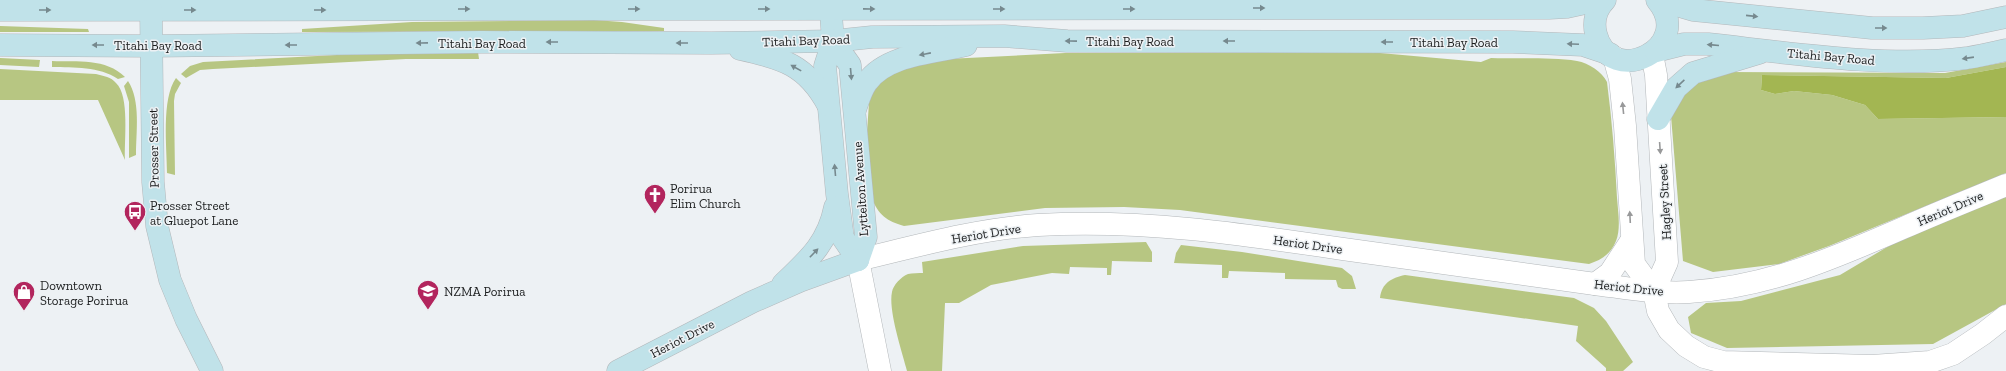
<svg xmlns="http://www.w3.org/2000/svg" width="2006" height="371" font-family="'Zilla Slab',serif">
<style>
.green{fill:#b7c682}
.forest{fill:#a3b652}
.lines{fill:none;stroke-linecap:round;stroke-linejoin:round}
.street-casing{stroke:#b3b7ba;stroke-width:23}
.secondary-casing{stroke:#b3b7ba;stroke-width:23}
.street{stroke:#fff;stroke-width:22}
.secondary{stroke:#c0e2e9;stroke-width:22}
.oneway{fill:#76898e}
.oneway2{fill:#98999a}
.labels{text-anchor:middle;stroke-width:3;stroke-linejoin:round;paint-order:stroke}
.street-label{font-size:13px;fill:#1b1d1e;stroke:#edf1f4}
.poi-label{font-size:13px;fill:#1b1d1e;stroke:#edf1f4;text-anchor:start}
</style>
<rect width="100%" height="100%" fill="#edf1f4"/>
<g class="green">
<polygon points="594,20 622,22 664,28 664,31 302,32 302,29 412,22"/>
<polygon points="0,26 88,29 89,32 0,32"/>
<polygon points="395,52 478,52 479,59 406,59 213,69 200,70 186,78 181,74 190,66 203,62"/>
<path d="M1065 53H1380L1481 62 1491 58C1517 59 1552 57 1577 61 1589 63 1602 72 1607 82 1612 121 1615 159 1617 198 1618 211 1621 229 1616 241 1611 254 1601 260 1589 264L1180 210 1124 207 1045 208 904 226C887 221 878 215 872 198L867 132 869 103 874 89 885 78 897 70 947 59Z"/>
<polygon points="0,58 40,60 39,67 0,65"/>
<path d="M52 61C77 62 106 58 125 77L118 79C99 66 74 68 52 67Z"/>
<polygon points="2006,62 2006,67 1946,78 1762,75 1761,90 1775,94 1794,91 1832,95 1865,105 1878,119 2006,117 2006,173 1829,246 1779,264 1713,272 1683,261 1671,116 1691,85 1723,72 1945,73"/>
<path d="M0 69 96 74C104 76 111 77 116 83 130 96 124 141 125 160L98 100H0Z"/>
<path d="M176 78 181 83 175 94 174 101 175 175 167 173C167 148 161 99 176 78Z"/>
<path d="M128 81C141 101 136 132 136 155L129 158V102L124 86Z"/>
<polygon points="2006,196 2006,304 1933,344 1727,348 1691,333 1688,317 1706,303 1741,301 1840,275 1914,231"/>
<path d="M1146 242 1152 252V262L1112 261 1111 275H1107V268L1070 267 1069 274 1052 273 991 285 959 303H945L942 371H907C902 352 888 310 892 292 893 285 901 277 908 274 912 273 919 273 923 273L922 262 1023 246Z"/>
<polygon points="1181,245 1242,252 1342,268 1352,276 1356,289 1342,289 1338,287 1336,280 1285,279 1285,273 1229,271 1228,278 1222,278 1222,265 1174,263 1176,253"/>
<path d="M1405 275 1574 298 1594 308 1606 321 1633 362 1623 371H1606V368L1576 341 1578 326 1380 298C1382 283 1391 278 1405 275Z"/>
</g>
<polygon class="forest" points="2006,67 2006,117 1878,119 1865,105 1832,95 1794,91 1775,94 1761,90 1762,75 1946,78"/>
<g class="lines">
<g class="street-casing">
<g id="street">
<polyline points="1652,54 1656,75 1667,262 1654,291"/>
<polyline points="1614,57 1620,79 1625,126 1634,264 1654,291 1658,311 1669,330 1686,346 1704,357 1723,362 1872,366 1930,362 1953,354 1983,334 2006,316"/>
<polyline points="1595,284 1610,273 1631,241"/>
<path d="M880 371 858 260C917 246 977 229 1038 225 1141 219 1242 234 1343 249 1427 261 1511 272 1595 284 1626 288 1658 294 1689 292 1767 287 1832 259 1903 228 1937 213 1972 199 2006 185"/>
</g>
</g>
<g class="secondary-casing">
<g id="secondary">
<polyline points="830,0 833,41 825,66 837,194 843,238 858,260"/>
<path d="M1605 0C1596 9 1593 22 1596 34 1610 90 1697 47 1657 0"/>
<polyline points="1659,0 1693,10 1872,28 1923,28 1963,26 2006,17"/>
<polyline points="0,10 1549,8 1567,7 1599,0"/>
<polyline points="151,10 153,182 157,226 170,280 186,319 212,371"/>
<polyline points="833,41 850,65 866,237 858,260"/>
<polyline points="0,45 151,46 481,42 711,43 833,41 872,37 1004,36 1067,41 1513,42 1583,45 1610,54"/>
<path d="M740 49C782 58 807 65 828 105"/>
<path d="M1656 51 1684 44H1708C1790 53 1886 68 1967 58 1980 56 1993 53 2006 50"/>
<path d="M855 110C858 101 861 90 867 82 887 54 934 53 966 45"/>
<polyline points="1658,119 1676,88 1693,73 1759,53"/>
<path d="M783 284C808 260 828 243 835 207"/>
<polyline points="618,371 752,302 800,281 858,260"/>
</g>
</g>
<use href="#street" class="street"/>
<use href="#secondary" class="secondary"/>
</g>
<defs><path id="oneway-solid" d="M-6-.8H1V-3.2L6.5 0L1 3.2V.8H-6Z"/></defs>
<g class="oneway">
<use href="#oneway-solid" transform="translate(1259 8)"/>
<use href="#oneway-solid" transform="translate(464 9)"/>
<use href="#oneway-solid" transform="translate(634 9)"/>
<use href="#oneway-solid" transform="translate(764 9)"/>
<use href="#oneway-solid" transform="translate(869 9) rotate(1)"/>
<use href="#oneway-solid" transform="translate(999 9)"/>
<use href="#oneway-solid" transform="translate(1129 9)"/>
<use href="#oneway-solid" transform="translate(45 10)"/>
<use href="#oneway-solid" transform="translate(190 10)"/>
<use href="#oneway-solid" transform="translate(320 10)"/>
<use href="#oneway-solid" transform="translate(1752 16) rotate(6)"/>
<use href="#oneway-solid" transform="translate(1881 28)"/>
<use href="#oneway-solid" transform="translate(1071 41) rotate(-179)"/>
<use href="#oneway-solid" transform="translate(1229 41) rotate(-180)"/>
<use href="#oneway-solid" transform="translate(552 42) rotate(-180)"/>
<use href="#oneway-solid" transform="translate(1387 42) rotate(-180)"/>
<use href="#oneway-solid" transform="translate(422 43) rotate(179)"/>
<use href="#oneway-solid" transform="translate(682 43) rotate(-180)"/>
<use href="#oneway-solid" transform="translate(1573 44) rotate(-178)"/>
<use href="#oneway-solid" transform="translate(98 45) rotate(-180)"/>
<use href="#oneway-solid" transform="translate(291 45) rotate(180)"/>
<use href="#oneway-solid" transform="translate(1713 45) rotate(-175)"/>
<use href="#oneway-solid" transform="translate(925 54) rotate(169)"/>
<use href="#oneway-solid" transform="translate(1968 58) rotate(172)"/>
<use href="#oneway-solid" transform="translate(796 68) rotate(-151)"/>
<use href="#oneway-solid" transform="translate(851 74) rotate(85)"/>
<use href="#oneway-solid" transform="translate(1680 84) rotate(137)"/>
<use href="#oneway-solid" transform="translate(835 170) rotate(-95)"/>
<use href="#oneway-solid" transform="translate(814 253) rotate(-46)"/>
</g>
<g class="oneway2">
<use href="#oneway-solid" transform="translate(1623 108) rotate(-96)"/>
<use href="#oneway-solid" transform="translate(1660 148) rotate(86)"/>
<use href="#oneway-solid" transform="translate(1630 217) rotate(-93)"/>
</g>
<defs>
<g id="church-pin" transform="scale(1.15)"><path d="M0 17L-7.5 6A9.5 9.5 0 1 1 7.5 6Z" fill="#b2255d" stroke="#edf1f4"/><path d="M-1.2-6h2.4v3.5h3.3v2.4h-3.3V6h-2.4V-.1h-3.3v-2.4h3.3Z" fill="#fff"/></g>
<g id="bus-pin" transform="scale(1.15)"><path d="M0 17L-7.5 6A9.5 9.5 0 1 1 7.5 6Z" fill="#b2255d" stroke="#edf1f4"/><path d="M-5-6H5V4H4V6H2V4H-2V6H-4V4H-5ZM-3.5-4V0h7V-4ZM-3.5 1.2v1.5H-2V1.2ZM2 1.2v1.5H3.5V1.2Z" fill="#fff"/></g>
<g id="university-pin" transform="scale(1.15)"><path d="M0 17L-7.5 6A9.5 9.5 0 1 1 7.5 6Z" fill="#b2255d" stroke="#edf1f4"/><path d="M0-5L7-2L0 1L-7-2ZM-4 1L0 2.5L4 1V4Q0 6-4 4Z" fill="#fff"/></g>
<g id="shop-pin" transform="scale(1.15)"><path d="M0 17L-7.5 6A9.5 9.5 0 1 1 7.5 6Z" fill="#b2255d" stroke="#edf1f4"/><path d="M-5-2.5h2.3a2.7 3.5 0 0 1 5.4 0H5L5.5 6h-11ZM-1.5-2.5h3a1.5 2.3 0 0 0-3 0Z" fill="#fff"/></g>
</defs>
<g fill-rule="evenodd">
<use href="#church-pin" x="655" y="195"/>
<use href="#bus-pin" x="135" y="212"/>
<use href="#university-pin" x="428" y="291"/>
<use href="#shop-pin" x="24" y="292"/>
</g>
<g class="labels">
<g class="street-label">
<text transform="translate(806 40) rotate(-2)" y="5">Titahi Bay Road</text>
<text x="1130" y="46">Titahi Bay Road</text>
<text x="1454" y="47">Titahi Bay Road</text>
<text x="482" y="48">Titahi Bay Road</text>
<text x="158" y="50">Titahi Bay Road</text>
<text transform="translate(1831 56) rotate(5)" y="5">Titahi Bay Road</text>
<text transform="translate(153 148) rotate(-91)" y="5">Prosser Street</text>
<text transform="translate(860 189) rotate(-94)" y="5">Lyttelton Avenue</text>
<text transform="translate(1664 202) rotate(-93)" y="5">Hagley Street</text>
<text transform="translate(1950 208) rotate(-23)" y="5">Heriot Drive</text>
<text transform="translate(986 233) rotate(-9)" y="5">Heriot Drive</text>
<text transform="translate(1308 244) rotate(8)" y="5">Heriot Drive</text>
<text transform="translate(1629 287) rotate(6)" y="5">Heriot Drive</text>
<text transform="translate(682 338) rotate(-27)" y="5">Heriot Drive</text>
</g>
<g class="poi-label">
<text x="670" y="193">Porirua<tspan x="670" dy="15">Elim Church</tspan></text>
<text x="150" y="210">Prosser Street<tspan x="150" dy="15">at Gluepot Lane</tspan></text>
<text x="40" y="290">Downtown<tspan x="40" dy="15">Storage Porirua</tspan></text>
<text x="444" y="296">NZMA Porirua</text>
</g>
</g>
</svg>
